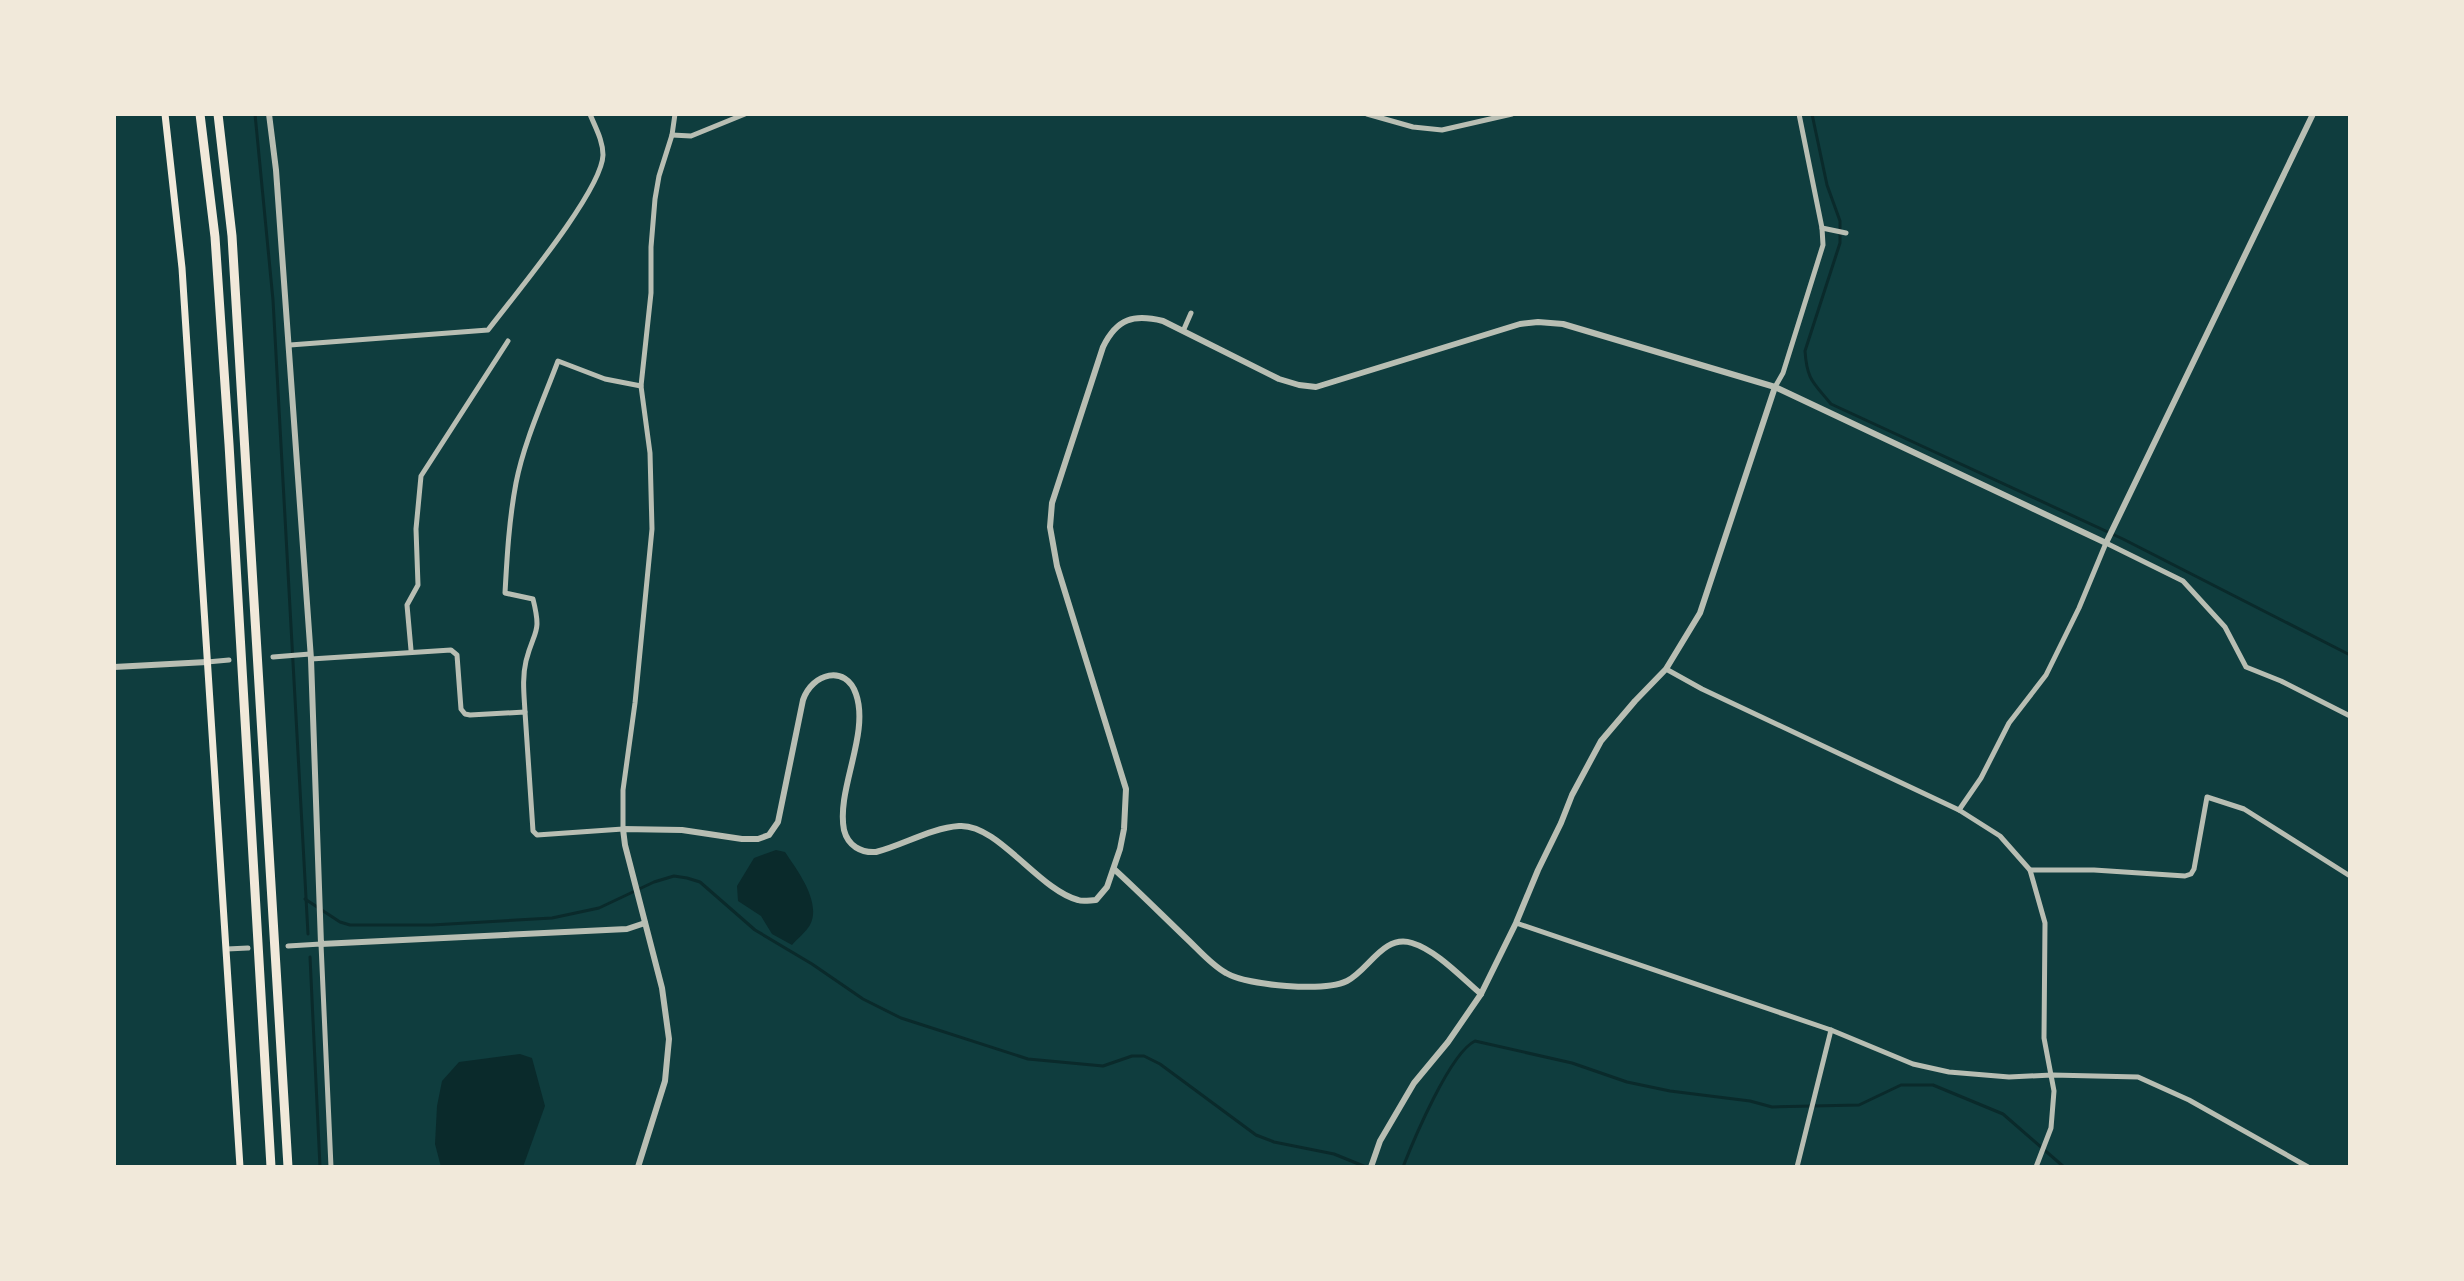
<svg xmlns="http://www.w3.org/2000/svg" width="2464" height="1281" font-family="'Titillium Web',sans-serif">
<style>
.water{fill:#0a2a2b}
.lines{fill:none;stroke-linecap:round;stroke-linejoin:round}
.stream{stroke:#0a2a2b;stroke-width:3}
.minor{stroke:#b8beb3;stroke-width:5}
.tertiary{stroke:#b8beb3;stroke-width:6}
.secondary{stroke:#f1e9da;stroke-width:7}
.motorway{stroke:#f1e9da;stroke-width:9}
</style>
<rect width="100%" height="100%" fill="#0f3d3e"/>
<g class="water">
<path d="M776 850 785 852C797 870 822 902 810 925 806 932 797 939 792 945L772 934 761 916 738 901 737 886 754 858Z"/>
<polygon points="520,1054 532,1058 545,1106 523,1167 441,1167 435,1144 437,1106 442,1081 459,1062"/>
</g>
<g class="lines">
<g class="stream">
<polyline points="255,114 273,300 308,934"/>
<path d="M1812 114 1827 185 1840 221V243L1805 351C1807 380 1813 382 1831 404L2123 539 2350 655"/>
<polyline points="305,899 340,922 350,925 432,925 552,918 599,908 654,882 674,876 687,878 700,882 755,930 812,964 863,999 901,1018 1028,1059 1103,1066 1132,1056 1144,1056 1160,1064 1256,1135 1274,1142 1334,1154 1366,1167"/>
<polyline points="310,957 320,1167"/>
<path d="M1403 1167C1414 1139 1450 1053 1475 1041L1572 1063 1627 1082 1670 1091 1750 1101 1772 1107 1859 1105 1901 1085H1933L2003 1114 2064 1167"/>
</g>
<g class="minor">
<polyline points="1367,114 1413,127 1442,130 1512,114"/>
<polyline points="672,135 691,136 745,114"/>
<polyline points="1822,228 1846,233"/>
<polyline points="1184,329 1191,313"/>
<path d="M290 345 488 330C513 297 602 191 603 155 603 140 595 127 590 114"/>
<polyline points="1775,387 1783,373 1823,245 1822,228 1799,114"/>
<polyline points="411,650 407,605 418,585 416,529 421,476 508,341"/>
<polyline points="273,657 310,654"/>
<polyline points="311,659 451,650 457,655 461,709 465,714 470,715 525,712 533,831 537,835 623,829 623,790 635,703 652,529 650,453 641,386 651,293 651,247 655,199 659,176 672,135 675,114"/>
<polyline points="207,662 229,660"/>
<polyline points="1666,669 1702,689 1959,810 2000,836 2030,870 2045,923 2044,1038 2054,1091 2051,1128 2036,1167"/>
<path d="M525 712C524 694 522 678 526 661 534 629 542 635 533 599L505 593C507 557 509 520 516 483 524 442 543 401 558 361L605 379 641 386"/>
<polyline points="1959,810 1981,778 2009,723 2046,675 2079,608 2106,543 2183,581 2225,627 2246,667 2281,681 2350,716"/>
<polyline points="2030,870 2094,870 2185,876 2191,874 2194,869 2207,797 2244,809 2350,876"/>
<polyline points="1516,923 1831,1030 1913,1064 1949,1072 2009,1077 2052,1075 2138,1077 2189,1100 2308,1167"/>
<polyline points="288,946 321,944 331,1167"/>
<polyline points="227,949 248,948"/>
<polyline points="1797,1167 1831,1030"/>
</g>
<g class="tertiary">
<polyline points="269,114 276,170 311,659 321,944 627,929 645,923"/>
<polyline points="114,667 207,662"/>
<path d="M1114 869C1138 891 1161 914 1185 937 1198 949 1211 965 1226 973 1249 986 1324 992 1347 981 1369 970 1383 934 1412 943 1436 950 1462 978 1481 994"/>
<path d="M638 1167 665 1081 669 1039 662 988 625 845 623 829 682 830 742 839H758L769 835 778 822 803 700C812 673 846 664 856 694 870 734 836 790 844 830 848 846 861 853 876 852 903 845 931 828 959 826 997 823 1039 890 1078 900 1083 902 1091 900 1096 900L1107 887 1120 849 1124 829 1126 789 1057 566 1050 527 1052 503 1103 347C1117 318 1134 314 1163 321L1279 379 1299 385 1316 387 1520 324 1538 322 1563 324 1775 387 2106 543 2313 114"/>
<polyline points="1371,1167 1380,1141 1414,1083 1448,1042 1481,994 1516,923 1538,870 1561,823 1572,795 1601,741 1635,701 1666,669 1700,613 1775,387"/>
</g>
<polyline class="secondary" points="165,114 182,268 240,1167"/>
<g class="motorway">
<polyline points="200,114 215,237 229,444 271,1167"/>
<polyline points="218,114 232,236 288,1167"/>
</g>
</g>
<rect width="2464" height="1281" fill="none" stroke="#f1e9da" stroke-width="232"/>
</svg>
